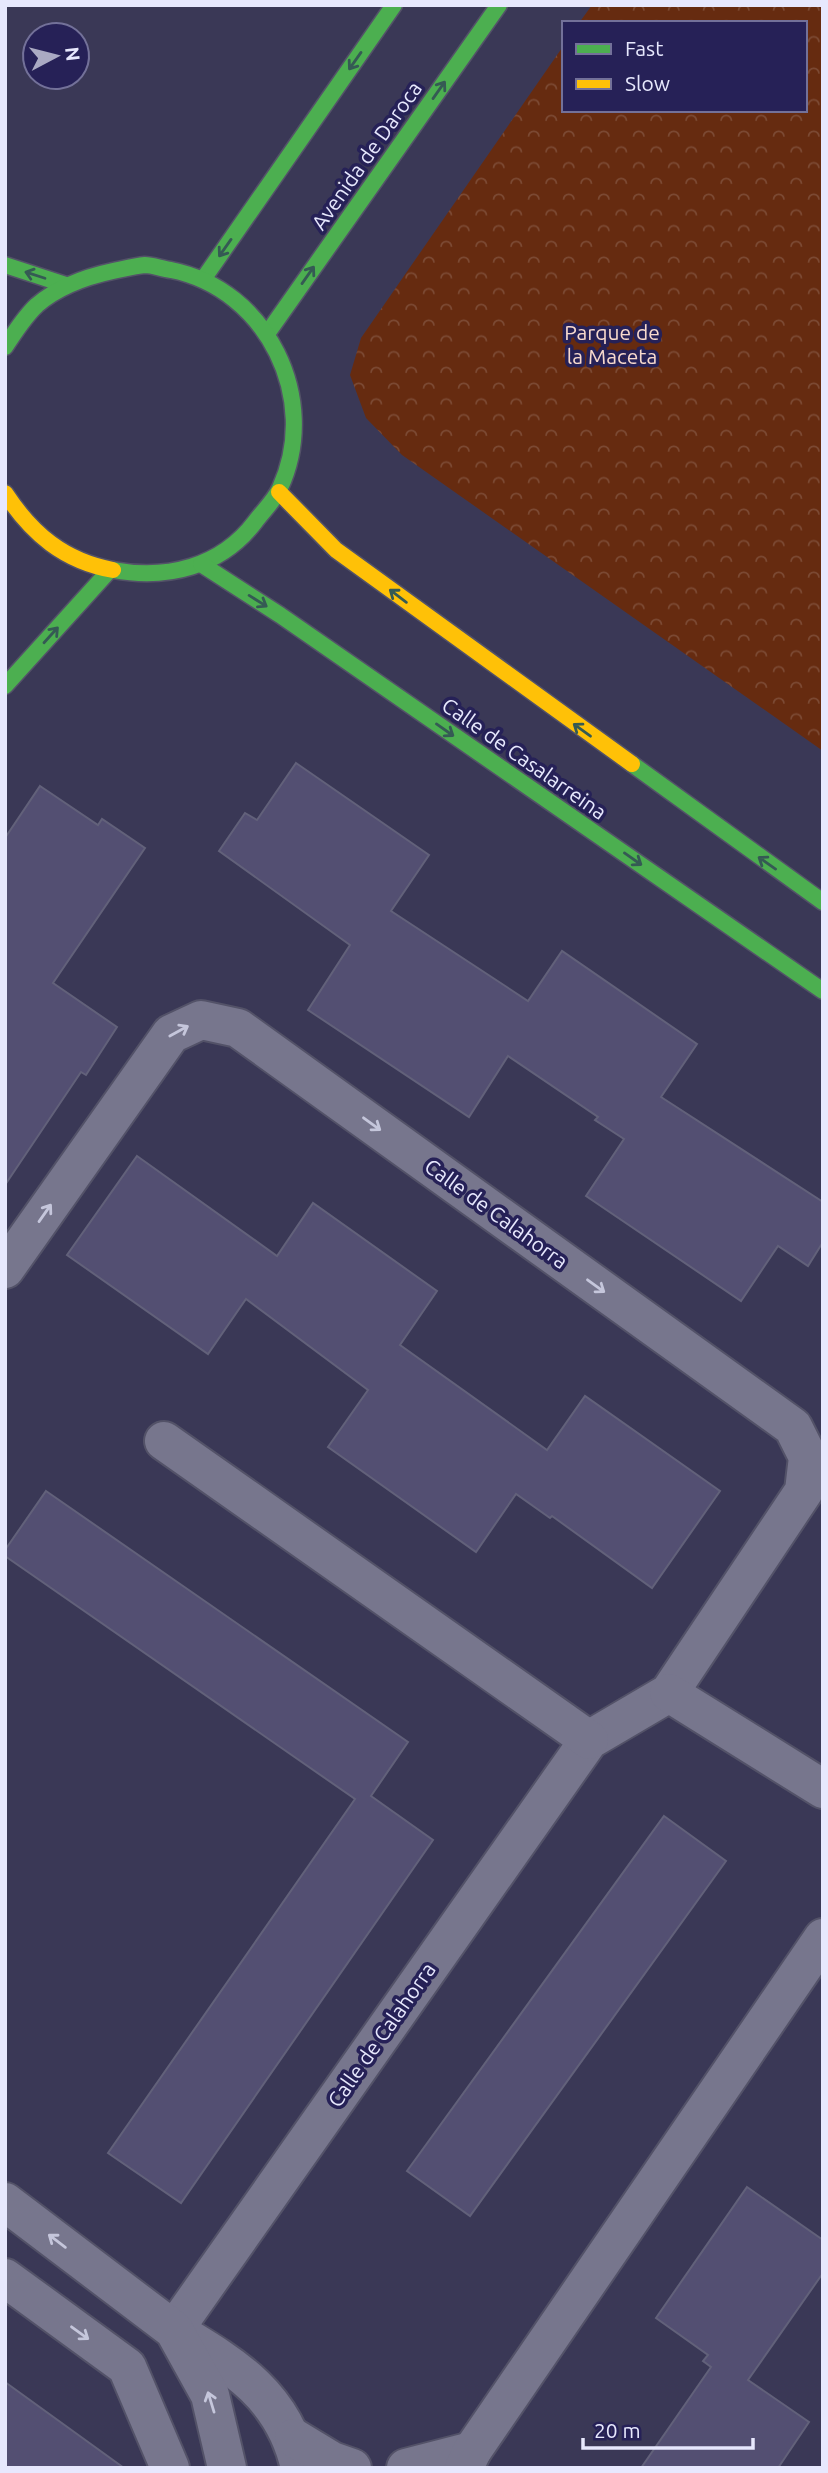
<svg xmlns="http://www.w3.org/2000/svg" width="828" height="2473" font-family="Ubuntu,sans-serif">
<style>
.park{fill:url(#park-crowns)}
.building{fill:#534f72;stroke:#62617a;stroke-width:2}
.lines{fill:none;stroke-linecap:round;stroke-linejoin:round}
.street-casing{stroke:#535268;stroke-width:42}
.fast-casing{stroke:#535268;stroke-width:19}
.slow-casing{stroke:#535268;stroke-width:19}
.street{stroke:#77768d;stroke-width:38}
.fast{stroke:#4caf50;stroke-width:16}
.slow{stroke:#ffc107;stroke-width:16}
.oneway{stroke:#355a54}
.oneway2{stroke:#c5c6db}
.labels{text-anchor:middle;stroke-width:7;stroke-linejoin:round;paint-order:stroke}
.street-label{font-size:21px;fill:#e7e8fd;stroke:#262157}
.park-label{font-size:21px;fill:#f8dacd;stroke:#262157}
</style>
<defs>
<pattern id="park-crowns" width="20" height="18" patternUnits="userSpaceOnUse" patternTransform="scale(1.75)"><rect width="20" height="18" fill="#662b10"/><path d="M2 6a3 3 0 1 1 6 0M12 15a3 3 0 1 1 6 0" fill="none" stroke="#7c4a34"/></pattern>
</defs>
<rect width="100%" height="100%" fill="#3a3856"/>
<polygon class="park" points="592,5 823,5 823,751 402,455 366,418 350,375 361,338 564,45 564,110 805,110 805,23 579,23"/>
<g class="building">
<polygon points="296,763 429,855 391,911 528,1001 562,951 697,1044 661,1097 823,1202 823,1242 808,1266 778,1246 741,1301 586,1196 624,1139 595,1120 598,1117 508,1056 469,1117 308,1010 350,945 219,851 245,813 257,820"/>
<polygon points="40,786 98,825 102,819 145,848 53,983 117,1027 86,1075 81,1072 5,1185 5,838"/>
<polygon points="137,1156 277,1256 313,1203 437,1291 400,1345 547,1450 585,1396 720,1491 652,1588 552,1516 550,1518 516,1494 476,1552 328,1447 368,1390 246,1299 208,1354 67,1255"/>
<polygon points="46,1491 408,1742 371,1796 433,1840 181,2203 108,2153 355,1799 5,1556 5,1550"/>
<polygon points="664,1816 726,1861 470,2216 407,2171"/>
<polygon points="747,2187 823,2240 823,2273 748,2380 809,2422 778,2468 641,2468 711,2367 703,2361 708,2355 656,2318"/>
<polygon points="5,2382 124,2468 5,2468"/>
</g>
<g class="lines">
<g class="street-casing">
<g id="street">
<path d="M5 1269 171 1034 201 1020 238 1028 793 1427 808 1457 804 1491 669 1693 589 1740 174 2330C234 2366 284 2395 300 2468"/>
<polyline points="164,1441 589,1740"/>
<polyline points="669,1693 823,1789"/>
<polyline points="5,2202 174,2330 210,2395 227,2468"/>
<polyline points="5,2278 127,2367 170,2468"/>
<polyline points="294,2438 332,2461 352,2468"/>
<polyline points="406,2468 472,2451"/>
<polyline points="464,2468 472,2451 823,1938"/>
</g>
</g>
<g class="fast-casing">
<g id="fast">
<polyline points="5,265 66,285"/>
<polyline points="204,278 394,5"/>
<polyline points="269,331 499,5"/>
<path d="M5 347C15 332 24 317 37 305 59 286 85 277 113 271 123 269 135 266 145 265 153 265 162 269 171 270 267 289 321 399 280 488 275 500 263 511 255 522 221 567 167 580 113 570"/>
<polyline points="201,564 280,615 823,991"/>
<polyline points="5,686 108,572"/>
<polyline points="632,764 823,902"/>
</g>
</g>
<g class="slow-casing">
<g id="slow">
<polyline points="279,492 336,550 632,764"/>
<path d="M5 493C32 534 64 561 113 570"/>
</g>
</g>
<use href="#street" class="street"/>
<use href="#fast" class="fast"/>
<use href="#slow" class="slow"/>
</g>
<defs><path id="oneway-shaft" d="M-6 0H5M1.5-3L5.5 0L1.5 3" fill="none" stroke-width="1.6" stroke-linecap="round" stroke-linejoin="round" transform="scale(1.75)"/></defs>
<g class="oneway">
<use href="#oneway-shaft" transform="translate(355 61) rotate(125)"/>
<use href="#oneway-shaft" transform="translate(439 90) rotate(-55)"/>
<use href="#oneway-shaft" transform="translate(225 248) rotate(125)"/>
<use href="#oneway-shaft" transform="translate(35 275) rotate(-162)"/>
<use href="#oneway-shaft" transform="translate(308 275) rotate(-55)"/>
<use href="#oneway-shaft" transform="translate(398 596) rotate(-143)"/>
<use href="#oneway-shaft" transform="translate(258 601) rotate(32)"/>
<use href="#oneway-shaft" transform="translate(51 635) rotate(-48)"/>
<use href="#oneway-shaft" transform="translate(445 730) rotate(35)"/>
<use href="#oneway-shaft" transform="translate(582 730) rotate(-144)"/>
<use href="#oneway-shaft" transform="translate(633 859) rotate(35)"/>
<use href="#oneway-shaft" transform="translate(767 863) rotate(-145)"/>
</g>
<g class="oneway2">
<use href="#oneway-shaft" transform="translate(179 1031) rotate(-29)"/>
<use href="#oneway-shaft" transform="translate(372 1124) rotate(36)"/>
<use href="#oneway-shaft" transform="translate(45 1213) rotate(-55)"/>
<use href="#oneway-shaft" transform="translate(596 1286) rotate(36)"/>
<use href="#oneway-shaft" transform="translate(57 2241) rotate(-143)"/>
<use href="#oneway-shaft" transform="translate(80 2333) rotate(36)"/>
<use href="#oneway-shaft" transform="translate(211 2402) rotate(-107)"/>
</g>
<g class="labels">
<g class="street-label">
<text transform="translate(367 156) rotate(-55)" y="7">Avenida de Daroca</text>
<text transform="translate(524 759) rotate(35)" y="7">Calle de Casalarreina</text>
<text transform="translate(496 1214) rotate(36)" y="7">Calle de Calahorra</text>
<text transform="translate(382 2035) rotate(-55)" y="7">Calle de Calahorra</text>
</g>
<g class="park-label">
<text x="612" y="340">Parque de<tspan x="612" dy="24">la Maceta</tspan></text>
</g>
</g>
<rect width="828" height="2473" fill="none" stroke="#e7e8fd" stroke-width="14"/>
<rect x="562" y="21" width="245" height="91" fill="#262157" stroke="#737199" stroke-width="2"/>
<rect x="576" y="44" width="35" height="10" fill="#4caf50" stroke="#737199" stroke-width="2"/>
<text x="625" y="56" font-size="21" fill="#e7e8fd">Fast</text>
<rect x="576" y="79" width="35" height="10" fill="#ffc107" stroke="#737199" stroke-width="2"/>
<text x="625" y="91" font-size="21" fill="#e7e8fd">Slow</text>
<g transform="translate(56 56) rotate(83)"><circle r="33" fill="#262157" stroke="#737199" stroke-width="2"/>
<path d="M0-5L12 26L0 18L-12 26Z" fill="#aaaac3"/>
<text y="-10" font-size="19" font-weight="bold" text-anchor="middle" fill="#e7e8fd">N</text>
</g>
<path d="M583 2438v10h170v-10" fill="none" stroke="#e7e8fd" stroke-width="3.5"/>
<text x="594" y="2438" font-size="21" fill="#e7e8fd" stroke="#262157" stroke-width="5" paint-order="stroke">20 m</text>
</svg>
